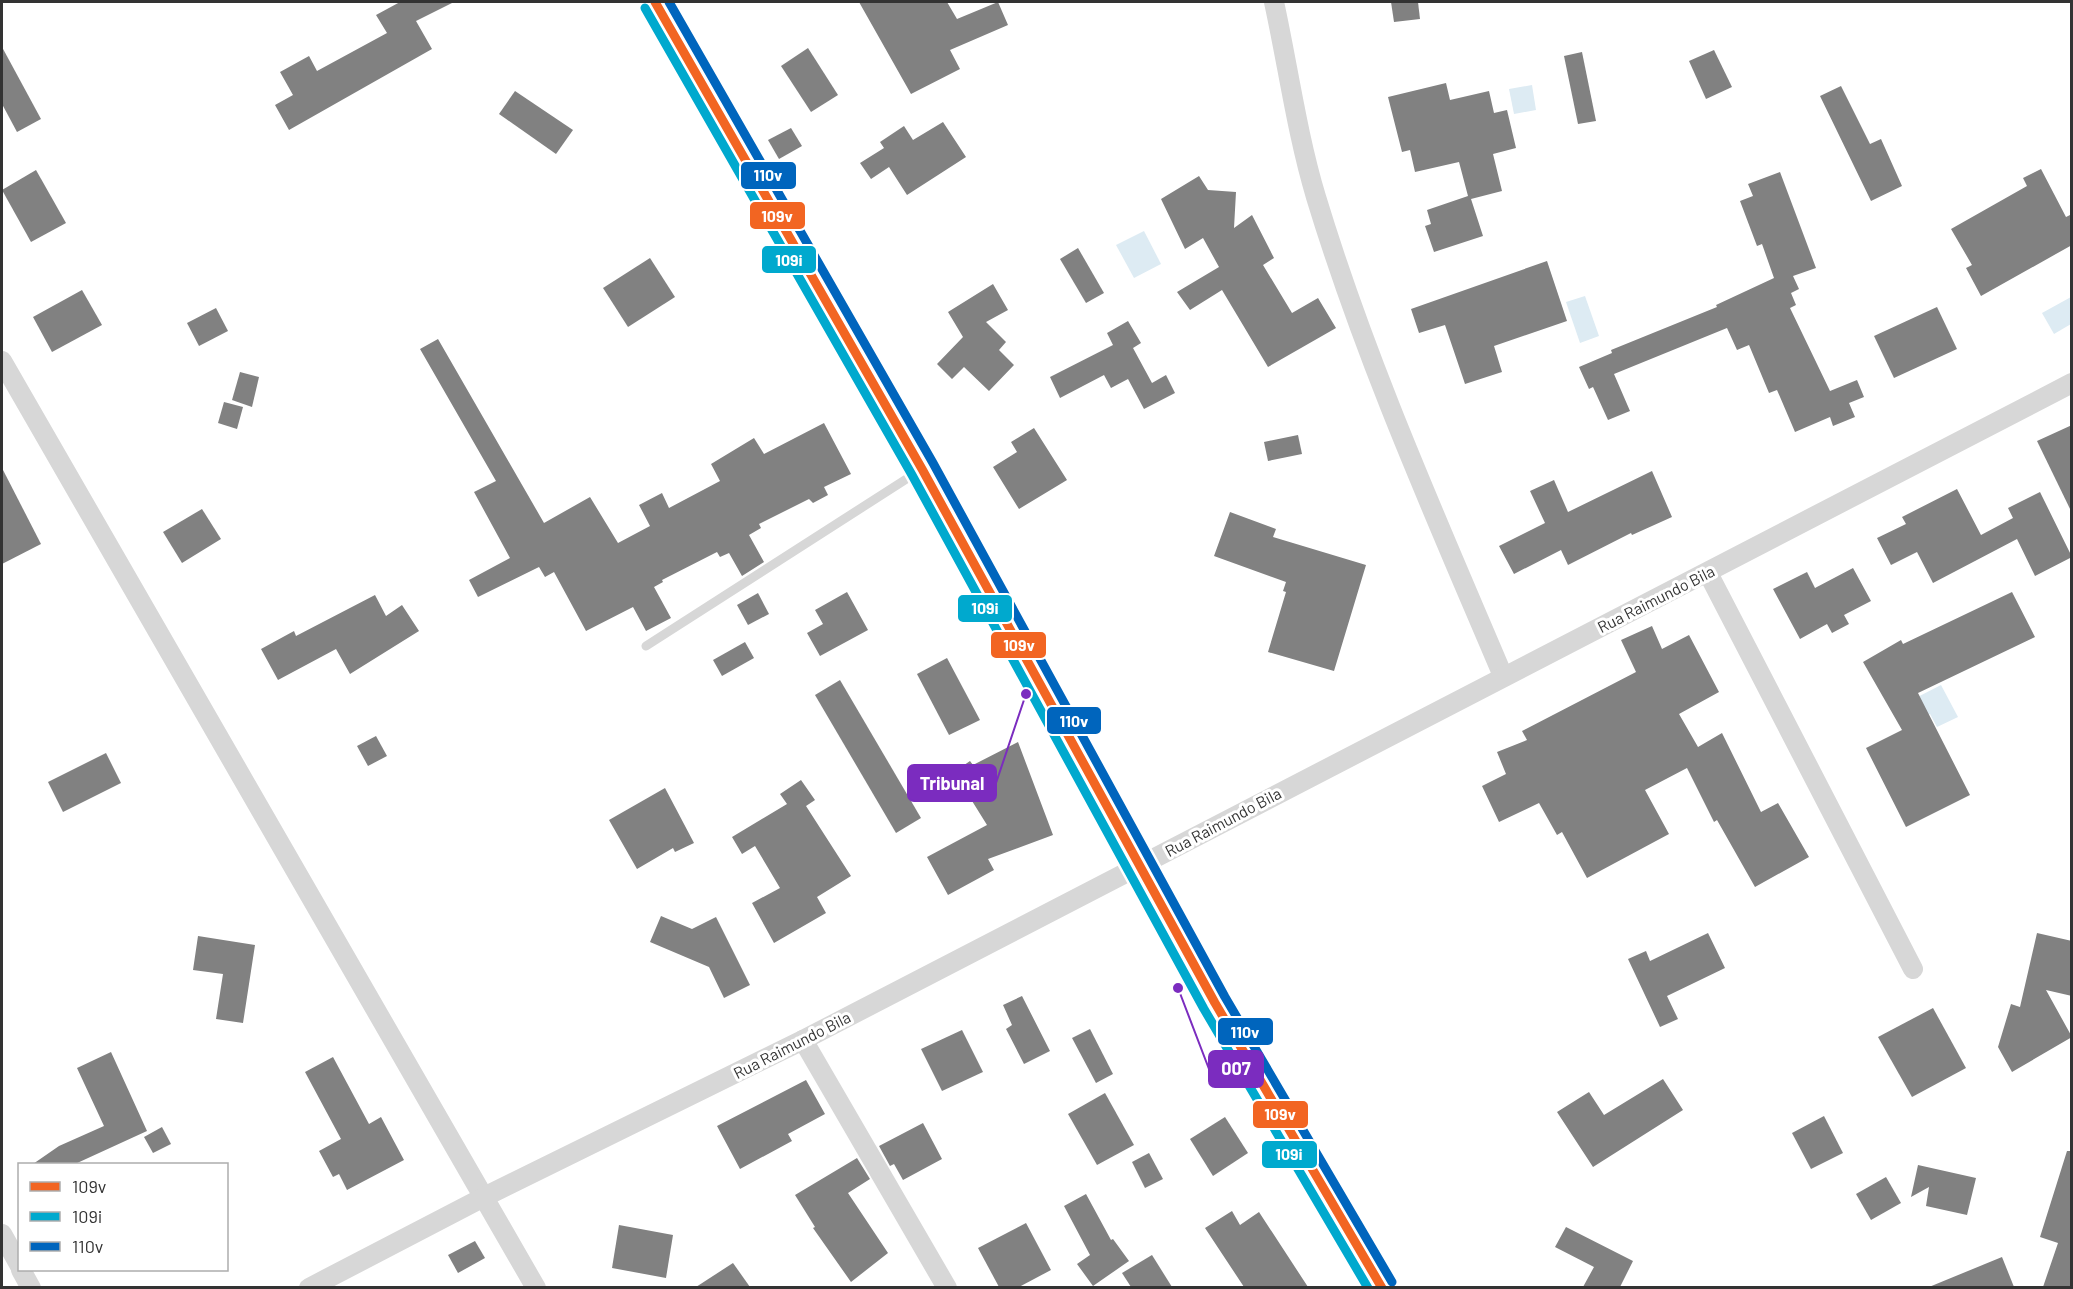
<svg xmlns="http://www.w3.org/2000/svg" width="2073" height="1289" font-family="Barlow,sans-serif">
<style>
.water{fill:#ddebf3}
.building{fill:#818181}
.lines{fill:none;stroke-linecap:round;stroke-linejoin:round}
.lane{stroke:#d7d7d7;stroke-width:9}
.street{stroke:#d7d7d7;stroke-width:20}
.bus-1-casing{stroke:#fff;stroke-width:14}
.bus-2-casing{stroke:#fff;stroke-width:14}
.bus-3-casing{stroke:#fff;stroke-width:14}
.bus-1{stroke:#f26522;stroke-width:9}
.bus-2{stroke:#00a9ce;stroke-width:9}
.bus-3{stroke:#0065bd;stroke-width:9}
.labels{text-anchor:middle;stroke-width:6;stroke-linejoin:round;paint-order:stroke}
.street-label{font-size:16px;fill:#333;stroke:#fff}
.leader{fill:none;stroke:#7b2cbf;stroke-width:2}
.callout-dot{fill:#7b2cbf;stroke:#fff;stroke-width:2}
.callout{fill:#7b2cbf;stroke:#7b2cbf;stroke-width:2}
.callout-label{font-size:18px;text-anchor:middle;font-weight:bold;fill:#fff}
.line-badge{stroke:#fff;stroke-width:2}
.badge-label{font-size:16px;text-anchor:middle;font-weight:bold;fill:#fff}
</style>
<rect width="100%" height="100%" fill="#fff"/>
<g class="water">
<polygon points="1532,85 1536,110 1514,114 1509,89"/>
<polygon points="1144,231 1161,264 1134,278 1116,245"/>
<polygon points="1585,296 1599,336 1580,343 1566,302"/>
<polygon points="2071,297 2071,324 2054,334 2042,313"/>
<polygon points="1941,685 1958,717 1937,727 1930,714 1913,722 1904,704"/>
</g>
<g class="building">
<polygon points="400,2 454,2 416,21 432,49 289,130 275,105 293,95 280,72 309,56 317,71 387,33 376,15"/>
<polygon points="859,2 947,2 957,19 998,2 1008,25 950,50 960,69 911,94"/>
<polygon points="1391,2 1418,2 1420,19 1394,22"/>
<polygon points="2,47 41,119 17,132 2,104"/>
<polygon points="808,48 838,95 811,112 781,66"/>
<polygon points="1714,50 1732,87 1706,99 1689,61"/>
<polygon points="1582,52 1596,121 1578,124 1564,56"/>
<polygon points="1446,83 1450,100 1489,91 1494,113 1507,110 1516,148 1493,154 1502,191 1471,199 1483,236 1434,252 1425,226 1431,224 1427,210 1468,196 1459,162 1415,172 1410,150 1402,152 1388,97"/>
<polygon points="1841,86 1870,144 1881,139 1902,186 1871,201 1820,96"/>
<polygon points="515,91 573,130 556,154 499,114"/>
<polygon points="943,122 966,157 907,195 889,167 871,179 860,163 884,148 880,142 904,126 913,140"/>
<polygon points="791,128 802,146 779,159 768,140"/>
<polygon points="2041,169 2066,217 2072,214 2072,245 1981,296 1966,268 1972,265 1951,229 2027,186 2023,178"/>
<polygon points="36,170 66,223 31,242 2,190"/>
<polygon points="1780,172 1816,268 1793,276 1799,289 1791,293 1796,305 1790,308 1830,391 1857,380 1864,397 1849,403 1855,417 1833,426 1830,417 1795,432 1777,390 1769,393 1749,345 1737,350 1727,328 1614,374 1630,411 1608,420 1593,387 1589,389 1579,367 1612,353 1611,350 1717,307 1716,305 1774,278 1762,244 1757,246 1740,201 1753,196 1748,184"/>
<polygon points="1199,176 1208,190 1236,192 1234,228 1252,215 1274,258 1263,265 1292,313 1318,298 1336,328 1268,367 1222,290 1190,310 1177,292 1219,267 1203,238 1185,249 1161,199"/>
<polygon points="1078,248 1104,293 1086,303 1060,259"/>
<polygon points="650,258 675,297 628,327 603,288"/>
<polygon points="1547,261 1567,321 1494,346 1502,372 1465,384 1445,325 1419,333 1411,309"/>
<polygon points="993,284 1008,310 986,322 1006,342 999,350 1014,365 989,391 964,367 952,379 937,364 963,337 948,312"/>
<polygon points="82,290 102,325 52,352 33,317"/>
<polygon points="1937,307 1957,349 1894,378 1874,336"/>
<polygon points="216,308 228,331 199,346 187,323"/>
<polygon points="1128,321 1141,343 1133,348 1152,383 1166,375 1175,393 1144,409 1128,379 1111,388 1104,375 1060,398 1050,377 1113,345 1107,333"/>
<polygon points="438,339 544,523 590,497 618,543 650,526 639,505 662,493 669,508 720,481 711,464 754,438 764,454 824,423 851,474 824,487 828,495 813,503 809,499 759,524 761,528 749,535 764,562 742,576 729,553 720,557 717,552 662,580 663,582 654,587 671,618 646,631 633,607 586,631 554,572 545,577 539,567 478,597 469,580 510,558 474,492 496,481 420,349"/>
<polygon points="240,372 259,377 252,407 232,400"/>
<polygon points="224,402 243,407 237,429 218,423"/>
<polygon points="2072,425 2072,513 2037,441"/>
<polygon points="1034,428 1067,480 1019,509 993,467 1017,452 1011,442"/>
<polygon points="1298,435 1302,454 1268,461 1264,442"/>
<polygon points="2,468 41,544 2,564"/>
<polygon points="1652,471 1672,517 1632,535 1631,533 1568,565 1561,550 1514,574 1499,546 1545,523 1530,491 1554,480 1568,512"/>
<polygon points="1957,489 1981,535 2013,518 2008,508 2040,492 2072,557 2035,576 2017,539 1933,583 1917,552 1891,565 1877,538 1906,524 1902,517"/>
<polygon points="202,509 221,539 182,563 163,532"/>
<polygon points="1230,512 1276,529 1273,537 1366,565 1334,671 1268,652 1286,592 1283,591 1286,582 1214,556"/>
<polygon points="1853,568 1871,601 1844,615 1849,624 1832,633 1827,624 1800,639 1773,589 1807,572 1815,588"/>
<polygon points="847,592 868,630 820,656 807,633 823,624 815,610"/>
<polygon points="2012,592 2035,637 1918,693 1970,795 1906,827 1866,748 1902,730 1863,662 1901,640 1903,644"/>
<polygon points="758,593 769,614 748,625 737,605"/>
<polygon points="375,595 386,616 402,605 419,631 350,674 336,649 278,680 261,649 294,631 296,636"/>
<polygon points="1652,626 1662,649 1689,635 1719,692 1679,714 1698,747 1722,733 1761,812 1778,803 1809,857 1755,887 1717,820 1714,822 1687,768 1645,790 1669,834 1587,878 1562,832 1557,835 1539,803 1499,822 1482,786 1506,774 1497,752 1527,740 1522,731 1636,672 1621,640"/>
<polygon points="745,642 754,658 722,676 713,660"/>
<polygon points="947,658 980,720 949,735 917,674"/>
<polygon points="840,680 921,818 896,833 815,695"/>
<polygon points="376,736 387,756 368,766 357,746"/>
<polygon points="1018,742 1053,835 988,859 994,870 948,895 927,857 987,825 954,772 970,761 973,765"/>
<polygon points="106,753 121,783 63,812 48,782"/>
<polygon points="801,780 815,800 806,806 851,876 817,897 826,913 774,943 752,903 780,888 755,846 742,854 732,837 787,804 780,794"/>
<polygon points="665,788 694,843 675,852 673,848 637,869 609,820"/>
<polygon points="661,916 692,929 716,917 750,985 724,998 709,967 650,942"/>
<polygon points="1708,933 1725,968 1667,996 1678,1019 1660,1027 1628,959 1646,951 1650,961"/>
<polygon points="2037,933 2072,941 2072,996 2046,990 2072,1037 2012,1072 1998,1047 2011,1004 2020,1007"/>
<polygon points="198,936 255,945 243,1023 216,1019 223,974 193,970"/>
<polygon points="1022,996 1050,1051 1024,1064 1006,1029 1012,1025 1003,1005"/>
<polygon points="1933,1008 1966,1068 1912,1097 1878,1037"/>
<polygon points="1090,1029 1113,1074 1096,1083 1072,1038"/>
<polygon points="962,1030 983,1072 942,1091 921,1049"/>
<polygon points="111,1052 147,1131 75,1164 33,1164 59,1146 104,1126 77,1068"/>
<polygon points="333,1057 369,1124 381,1117 404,1160 347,1190 339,1174 333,1177 319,1151 341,1139 305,1072"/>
<polygon points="1663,1079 1683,1110 1593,1167 1557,1112 1589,1092 1604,1115"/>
<polygon points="806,1080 825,1114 788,1134 792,1141 740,1169 717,1126"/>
<polygon points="1105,1093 1134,1145 1097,1165 1068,1114"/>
<polygon points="1824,1116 1843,1153 1811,1169 1792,1133"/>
<polygon points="1225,1117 1248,1153 1213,1176 1190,1139"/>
<polygon points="923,1123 942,1159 903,1180 894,1164 890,1166 879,1146"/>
<polygon points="162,1127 171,1144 153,1153 144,1137"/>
<polygon points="2067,1151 2072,1151 2072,1287 2043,1287 2058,1243 2040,1237"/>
<polygon points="1149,1153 1163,1179 1145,1188 1132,1162"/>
<polygon points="857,1158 870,1179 848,1193 888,1253 851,1282 813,1228 815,1227 795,1195"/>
<polygon points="1918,1165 1976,1178 1967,1215 1926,1206 1929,1187 1911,1197"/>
<polygon points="1886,1177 1901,1203 1871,1220 1856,1194"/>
<polygon points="1086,1194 1111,1240 1113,1239 1129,1261 1093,1286 1077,1264 1090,1255 1064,1206"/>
<polygon points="1232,1211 1240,1225 1259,1212 1308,1287 1244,1287 1205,1228"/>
<polygon points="1026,1223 1051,1270 1019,1287 999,1287 978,1248"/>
<polygon points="619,1225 673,1235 666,1278 612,1268"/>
<polygon points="1566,1227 1633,1261 1620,1287 1583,1287 1594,1267 1555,1247"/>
<polygon points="475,1241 485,1258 458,1273 448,1255"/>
<polygon points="1152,1255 1172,1287 1131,1287 1122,1273"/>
<polygon points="2002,1257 2014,1287 1929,1287"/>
<polygon points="733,1263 750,1287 696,1287"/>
</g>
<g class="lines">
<polyline class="lane" points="646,646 922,469"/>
<g class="street">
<polyline points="655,2 922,469 1215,1003 1382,1288"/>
<path d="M1274 2C1288 66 1297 134 1316 197 1366 362 1436 518 1503 676"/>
<polyline points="2,361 536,1288"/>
<polyline points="1708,573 1913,969"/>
<polyline points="803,1040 947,1288"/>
<polyline points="2,1234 20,1266"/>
<polyline points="21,1270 31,1288"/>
<polyline points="309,1288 484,1197 803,1040 2072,383"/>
</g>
<g class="bus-1-casing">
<polyline id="bus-1" points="655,2 922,469 1215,1003 1382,1288"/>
</g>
<g class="bus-2-casing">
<polyline id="bus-2" points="645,8 912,475 1204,1009 1368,1288"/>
</g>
<g class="bus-3-casing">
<polyline id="bus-3" points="669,2 933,463 1225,997 1392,1282"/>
</g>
<use href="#bus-1" class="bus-1"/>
<use href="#bus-2" class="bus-2"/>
<use href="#bus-3" class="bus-3"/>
</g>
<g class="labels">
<g class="street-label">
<text transform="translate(1656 599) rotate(-27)" y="6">Rua Raimundo Bila</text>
<text transform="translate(1223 822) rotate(-28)" y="6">Rua Raimundo Bila</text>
<text transform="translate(792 1045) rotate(-27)" y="6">Rua Raimundo Bila</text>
</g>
</g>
<path class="leader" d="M1026 694L996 783M1178 988L1209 1069"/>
<g class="callout-dot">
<circle cx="1026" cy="694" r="6"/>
<circle cx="1178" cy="988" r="6"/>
</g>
<g class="callout">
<rect x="908" y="765" width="88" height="36" rx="6"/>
<rect x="1209" y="1051" width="54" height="36" rx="6"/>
</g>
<g class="callout-label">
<text x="952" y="790">Tribunal</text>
<text x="1236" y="1075">007</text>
</g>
<g class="line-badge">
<rect x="740" y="161" width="57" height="29" rx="6" fill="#0065bd"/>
<rect x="749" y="201" width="57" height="29" rx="6" fill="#f26522"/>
<rect x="761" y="245" width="56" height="29" rx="6" fill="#00a9ce"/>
<rect x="957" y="594" width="56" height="29" rx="6" fill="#00a9ce"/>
<rect x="990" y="631" width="57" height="28" rx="6" fill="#f26522"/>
<rect x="1046" y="706" width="56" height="29" rx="6" fill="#0065bd"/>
<rect x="1217" y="1017" width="57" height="29" rx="6" fill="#0065bd"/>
<rect x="1252" y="1100" width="57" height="29" rx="6" fill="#f26522"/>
<rect x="1261" y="1140" width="57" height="29" rx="6" fill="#00a9ce"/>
</g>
<g class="badge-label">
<text x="768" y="181">110v</text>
<text x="777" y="222">109v</text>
<text x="789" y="266">109i</text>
<text x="985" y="614">109i</text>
<text x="1019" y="651">109v</text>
<text x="1074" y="727">110v</text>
<text x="1245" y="1038">110v</text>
<text x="1280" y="1120">109v</text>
<text x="1289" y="1160">109i</text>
</g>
<rect width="2073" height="1289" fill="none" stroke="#333333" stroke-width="6"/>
<rect x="18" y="1163" width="210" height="108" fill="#ffffff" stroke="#adadad" stroke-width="1.5"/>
<rect x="30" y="1182" width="30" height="9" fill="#f26522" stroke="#adadad" stroke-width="1.5"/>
<text x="72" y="1193" font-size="18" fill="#333333">109v</text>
<rect x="30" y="1212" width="30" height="9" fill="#00a9ce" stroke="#adadad" stroke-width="1.5"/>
<text x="72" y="1223" font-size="18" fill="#333333">109i</text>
<rect x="30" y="1242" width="30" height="9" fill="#0065bd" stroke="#adadad" stroke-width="1.5"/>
<text x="72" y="1253" font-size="18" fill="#333333">110v</text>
</svg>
